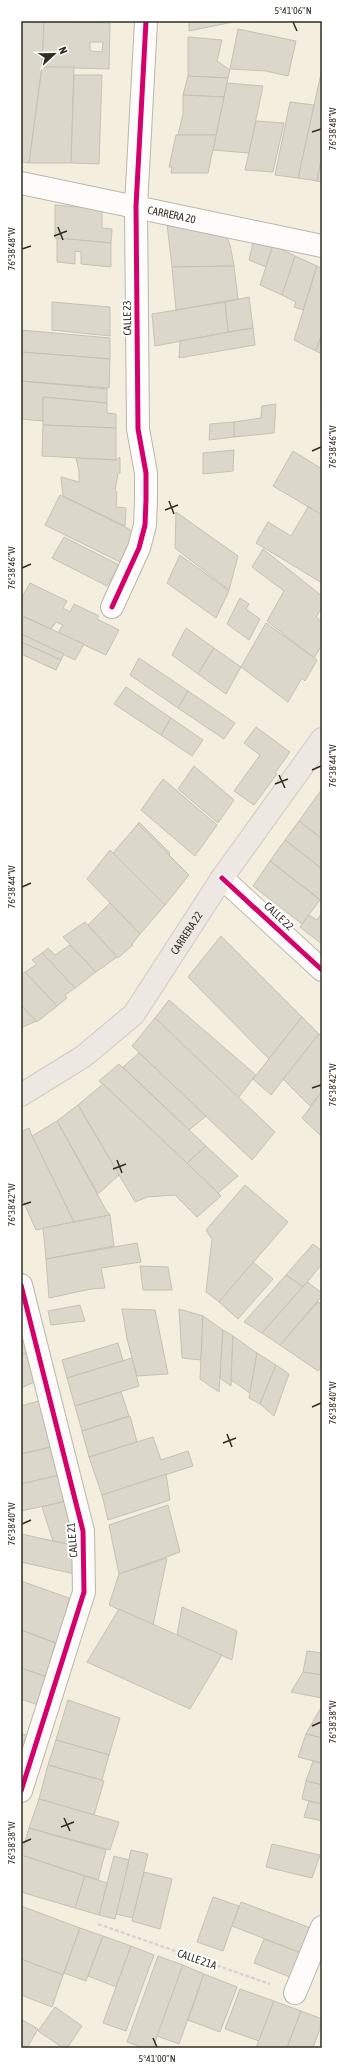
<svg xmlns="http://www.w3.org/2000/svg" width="343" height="2069" font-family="'Asap Condensed',sans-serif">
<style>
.building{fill:#dbd7ca;stroke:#c5c1b5;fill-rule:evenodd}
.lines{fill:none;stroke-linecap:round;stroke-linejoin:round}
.minor-casing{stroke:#bab6aa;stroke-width:24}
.major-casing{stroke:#cecbc3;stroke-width:24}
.path{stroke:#d7d5d1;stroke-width:2.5;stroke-dasharray:4 2;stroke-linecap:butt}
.minor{stroke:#fdfcfa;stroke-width:22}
.major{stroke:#eee8e2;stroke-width:22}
.cycleway-casing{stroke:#fff;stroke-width:8}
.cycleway{stroke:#d6006c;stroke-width:5}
.ticks{fill:none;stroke:#312d22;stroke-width:1.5}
.labels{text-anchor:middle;stroke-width:4;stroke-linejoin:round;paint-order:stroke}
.street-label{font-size:11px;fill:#312d22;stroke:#fff}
.neatline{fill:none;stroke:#312d22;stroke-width:1.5}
.ticks-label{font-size:10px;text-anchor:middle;fill:#312d22}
</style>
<rect width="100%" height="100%" fill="#f3eede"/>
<g class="building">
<polygon points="21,21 44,21 42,67 29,163 21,162"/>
<polygon points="28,21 103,21 103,23"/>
<path d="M44 21 110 23 109 69 42 67ZM90 42H103L102 52 90 51Z"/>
<polygon points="189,21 238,21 189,31"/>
<polygon points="238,29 296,41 288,76 266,71 230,69"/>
<polygon points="188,37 222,40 217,61 230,70 228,78 188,76"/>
<polygon points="42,67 74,67 71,163 29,163"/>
<polygon points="322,69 322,155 317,181 298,178"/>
<polygon points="74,75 102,75 99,164 71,163"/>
<polygon points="188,76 228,78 224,97 183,95"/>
<polygon points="227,83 263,86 249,153 213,150"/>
<polygon points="183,95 224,97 216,135 178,135 183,114"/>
<polygon points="290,102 314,105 298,178 275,175"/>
<polygon points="256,121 284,123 273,172 245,170"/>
<polygon points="176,135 216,135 208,173 171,173 172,167 169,167"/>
<polygon points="322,155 322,182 317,181"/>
<polygon points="55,205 102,209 102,228 112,229 111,243 55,238"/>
<polygon points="167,224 224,229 230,245 234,266 172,267"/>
<polygon points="57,238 111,243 111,267 81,264 81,252 75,251 75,264 57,262"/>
<polygon points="254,238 273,245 266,267 249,260"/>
<polygon points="273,245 295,256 282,295 260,285"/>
<polygon points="295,256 317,266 303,310 294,307 296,302 282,295"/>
<polygon points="234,266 238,299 176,310 172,267"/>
<polygon points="317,266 322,269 322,334 316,351 294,340"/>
<polygon points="249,297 253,328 228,332 225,302"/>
<polygon points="52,302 110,307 110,336 52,330"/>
<polygon points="225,302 228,332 155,346 152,314"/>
<polygon points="253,328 255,345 179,358 180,341"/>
<polygon points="21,330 110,338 110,359 21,352"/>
<polygon points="322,334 322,354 316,351"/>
<polygon points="21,352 110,359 109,388 21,381"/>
<polygon points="21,381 107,389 107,403 43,397 43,421 21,419"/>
<polygon points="43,397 107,403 107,413 116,414 116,428 43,425"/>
<polygon points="276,404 274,433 234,437 234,422 261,418 262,406"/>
<polygon points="234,422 234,437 209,440 210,424"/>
<polygon points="43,425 116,428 116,460 42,456"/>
<polygon points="234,450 233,471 203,474 203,453"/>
<polygon points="293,451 322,469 322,515 273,486"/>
<polygon points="120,457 120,473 118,473 115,491 117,492 116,507 126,508 125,526 63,496 61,477 79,482 79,471 76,458 116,460"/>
<polygon points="60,495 135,532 120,562 45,525"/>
<polygon points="308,507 322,515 322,583 256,543 268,522 291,536"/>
<polygon points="176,512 238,556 229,590 175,548"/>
<polygon points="64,537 119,565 107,586 52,558"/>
<polygon points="263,549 322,596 322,607 316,617 322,622 322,645 314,658 267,621 284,591 252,567"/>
<polygon points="180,555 229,591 216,618 167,583"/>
<polygon points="30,583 67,601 63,608 70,612 74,604 99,616 97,619 119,630 106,655 58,633 63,625 56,622 51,629 21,615 21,599"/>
<polygon points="240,598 249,604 246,609 260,619 249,640 227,624"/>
<polygon points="24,617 84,644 75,660 21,634 21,623"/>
<polygon points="266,623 317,660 305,681 302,678 288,702 241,667"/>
<polygon points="186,628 214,648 198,674 172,655"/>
<polygon points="21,634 64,654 61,660 21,642"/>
<polygon points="21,642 61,660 56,670 21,654"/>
<polygon points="214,648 241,667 226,694 198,674"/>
<polygon points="139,658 188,691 178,708 130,675"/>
<polygon points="126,687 171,718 161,735 114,704"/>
<polygon points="188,691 235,723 224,739 178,708"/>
<polygon points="171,718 203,740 192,756 161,735"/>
<polygon points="256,727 290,752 275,773 277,774 254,805 234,791 260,755 244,743"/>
<polygon points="194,766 234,800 218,823 178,789"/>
<polygon points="163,779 217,825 195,856 141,810"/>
<polygon points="322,789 322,839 299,821"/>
<polygon points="299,821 322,839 322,869 285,840"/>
<polygon points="139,822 170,853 169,855 138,824"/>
<polygon points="138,824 189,875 165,905 113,853"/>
<polygon points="285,840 322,869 322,901 270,861"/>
<polygon points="110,850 165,905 140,934 87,879"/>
<polygon points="270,861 320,900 302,924 253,886"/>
<polygon points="110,903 140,934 132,944 133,945 118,958 88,925"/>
<polygon points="322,913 322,944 300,927 309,915 317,920"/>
<polygon points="85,922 117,957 96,972 63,937"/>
<polygon points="221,936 302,1017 269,1059 188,977"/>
<polygon points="70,945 96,972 75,988 42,953 48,948 55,955"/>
<polygon points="42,953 75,988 65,995 67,998 57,1006 25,972 37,964 32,960"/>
<polygon points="25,972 57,1006 37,1022 21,1005 21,975"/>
<polygon points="169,1000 256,1075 238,1098 155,1018"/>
<polygon points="21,1005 36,1021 21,1028"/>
<polygon points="302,1017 319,1034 271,1095 253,1079"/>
<polygon points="155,1018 275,1132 252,1160 132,1046"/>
<polygon points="319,1034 322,1037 322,1092 310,1106 283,1079"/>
<polygon points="139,1053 206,1116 189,1130 123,1067"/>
<polygon points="119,1064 206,1146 187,1163 99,1081"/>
<polygon points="103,1084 187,1163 221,1196 197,1217 175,1195 147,1197 135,1202 78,1105"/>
<polygon points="322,1092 322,1137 302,1118"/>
<polygon points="78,1105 119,1175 98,1194 57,1121"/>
<polygon points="57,1121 106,1210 110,1215 74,1222 32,1136"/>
<polygon points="29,1128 32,1136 74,1222 36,1230 21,1196 21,1132"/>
<polygon points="206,1146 238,1176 218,1193 187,1163"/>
<polygon points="245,1185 288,1222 219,1302 206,1292 212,1239 206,1230"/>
<polygon points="110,1215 114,1246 46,1259 43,1228"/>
<polygon points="137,1243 141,1262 101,1268 105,1288 91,1289 49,1298 46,1259"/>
<polygon points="313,1244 322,1251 322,1264 303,1287 286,1275"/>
<polygon points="253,1262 273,1279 238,1319 219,1302"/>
<polygon points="140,1266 168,1267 172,1290 143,1290"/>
<polygon points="286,1275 303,1287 262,1333 244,1322"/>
<polygon points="307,1282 322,1293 322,1296 280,1345 262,1333"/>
<polygon points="318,1302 322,1304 322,1366 318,1371 280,1345"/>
<polygon points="80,1305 85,1321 51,1325 48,1311"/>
<polygon points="122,1309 155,1310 168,1374 137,1376 127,1339"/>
<polygon points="179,1309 203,1316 201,1360 182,1358"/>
<polygon points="203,1316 223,1330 219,1392 200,1379"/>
<polygon points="21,1326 29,1352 21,1355"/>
<polygon points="223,1330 233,1336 231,1386 220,1378"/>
<polygon points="233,1336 257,1353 250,1393 231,1380"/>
<polygon points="118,1343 123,1361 67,1378 62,1360"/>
<polygon points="29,1352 37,1381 21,1388 21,1355"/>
<polygon points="257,1353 276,1365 260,1404 249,1398"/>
<polygon points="132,1358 139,1386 75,1406 67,1378"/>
<polygon points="276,1365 289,1374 274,1416 260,1404"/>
<polygon points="121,1392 129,1416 82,1431 75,1406"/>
<polygon points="42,1400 51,1447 21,1454 21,1406"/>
<polygon points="130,1416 137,1442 89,1457 82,1431"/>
<polygon points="153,1437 161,1460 188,1451 193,1466 102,1495 89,1457"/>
<polygon points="51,1447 64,1474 21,1484 21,1454"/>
<polygon points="64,1474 72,1500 21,1511 21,1484"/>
<polygon points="166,1474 170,1500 108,1520 102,1495"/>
<polygon points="70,1500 81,1547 53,1541 42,1507"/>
<polygon points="168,1505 180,1552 119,1574 109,1525"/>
<polygon points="21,1534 81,1547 75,1574 21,1562"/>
<polygon points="167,1558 153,1625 109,1605 119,1574"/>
<polygon points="21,1581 69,1598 59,1644 21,1630"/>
<polygon points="182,1607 237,1631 232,1660 177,1635"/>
<polygon points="119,1609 222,1655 190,1709 87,1662"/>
<polygon points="21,1630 55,1643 47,1677 21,1668"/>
<polygon points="307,1651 322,1653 322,1675 303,1672"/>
<polygon points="21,1668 47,1677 41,1706 21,1699"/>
<polygon points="303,1672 322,1675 322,1698 291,1692"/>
<polygon points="68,1700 120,1718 109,1755 56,1740"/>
<polygon points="320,1709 322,1709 322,1738 306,1734"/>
<polygon points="21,1734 33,1736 21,1764"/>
<polygon points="306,1734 322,1738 322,1763 298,1757"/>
<polygon points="56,1740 109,1755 102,1780 48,1765"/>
<polygon points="313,1761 322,1763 322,1785 306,1781"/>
<polygon points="48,1765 104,1781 94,1815 39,1799"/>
<polygon points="306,1781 322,1785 322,1804 302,1799"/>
<polygon points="39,1799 119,1822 110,1850 29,1828"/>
<polygon points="309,1801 322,1804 322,1821 304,1817"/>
<polygon points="29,1828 106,1850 98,1880 21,1855"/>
<polygon points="272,1844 320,1855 312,1878 266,1867"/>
<polygon points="131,1850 148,1854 133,1918 116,1914"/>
<polygon points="21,1855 85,1876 75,1908 21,1892"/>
<polygon points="114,1856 129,1860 115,1919 99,1915"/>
<polygon points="144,1872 172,1879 160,1929 132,1921"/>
<polygon points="85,1876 107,1883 99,1915 75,1908"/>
<polygon points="213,1897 239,1906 223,1951 197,1942"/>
<polygon points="241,1902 311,1928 301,1953 232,1926"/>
<polygon points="21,1906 80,1928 63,1975 21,1959"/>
<polygon points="80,1928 103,1936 86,1981 64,1973"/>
<polygon points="103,1936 131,1946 116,1987 88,1976"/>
<polygon points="264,1939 301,1953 290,1977 254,1963"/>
<polygon points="131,1946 154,1955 126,2031 103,2023"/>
<polygon points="158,1956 183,1965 153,2048 144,2048 127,2042"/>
<polygon points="21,1959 63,1975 52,2007 21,1995"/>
<polygon points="183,1965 204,1974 179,2044 157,2036"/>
<polygon points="204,1974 237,1987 220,2032 188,2020"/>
<polygon points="240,1989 274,2001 259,2041 225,2029"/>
<polygon points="274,2001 301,2011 293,2032 287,2048 256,2048"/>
<polygon points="55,2007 82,2026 67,2048 63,2048 38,2031"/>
<polygon points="301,2011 322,2019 322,2023 313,2048 287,2048"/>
<polygon points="21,2019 38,2029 27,2048 21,2048"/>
</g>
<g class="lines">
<g class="minor-casing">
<g id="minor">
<path id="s1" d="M21 183 322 246"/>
<polyline points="112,607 139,548 145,525 146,500 146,473 138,429 136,206 146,21"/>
<polyline points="222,878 322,970"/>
<polyline points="21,1285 83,1531 84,1592 21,1791"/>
<polyline points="295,1993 322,1927"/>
</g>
</g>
<g class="major-casing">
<g id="major">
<path id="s2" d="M21 1095 84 1056 134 1014 222 878 322 739"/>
</g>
</g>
<polyline class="path" points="98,1924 270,1984"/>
<use href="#minor" class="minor"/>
<use href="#major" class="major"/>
<g class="cycleway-casing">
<g id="cycleway">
<polyline points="112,607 139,548 145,525 146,500 146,473 138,429 136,206 146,21"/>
<polyline points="222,878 322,970"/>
<polyline points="21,1285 83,1531 84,1592 21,1791"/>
</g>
</g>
<use href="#cycleway" class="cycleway"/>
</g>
<path class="ticks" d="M293 22 297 31M312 132 321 129M58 227 63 240M54 236 67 231M22 249 31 246M312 451 321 447M169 501 174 514M165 510 178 505M22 568 31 564M312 770 321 766M279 775 285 788M275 784 288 779M22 887 31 883M312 1088 321 1085M117 1160 122 1173M113 1169 126 1164M22 1205 31 1202M312 1407 321 1403M227 1434 232 1447M223 1443 236 1438M22 1524 31 1520M312 1726 321 1722M64 1818 70 1831M61 1827 74 1822M22 1843 31 1839M153 2038 157 2047"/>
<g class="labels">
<g class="street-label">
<text dy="4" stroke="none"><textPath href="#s1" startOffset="154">CARRERA 20</textPath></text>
<text transform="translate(127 318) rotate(-91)" y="4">CALLE 23</text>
<text transform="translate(279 916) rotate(43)" y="4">CALLE 22</text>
<text dy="4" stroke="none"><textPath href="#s2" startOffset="236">CARRERA 22</textPath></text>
<text transform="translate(72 1540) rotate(-95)" y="4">CALLE 21</text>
<text transform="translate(197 1959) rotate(19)" y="4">CALLE 21A</text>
</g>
</g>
<rect width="343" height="2069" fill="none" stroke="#ffffff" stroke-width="44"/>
<g transform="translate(54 54) rotate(68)" stroke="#ffffff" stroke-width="3" paint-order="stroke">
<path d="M0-3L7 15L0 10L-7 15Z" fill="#312d22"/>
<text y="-6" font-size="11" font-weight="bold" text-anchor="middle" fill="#312d22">N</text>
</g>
<rect x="22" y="22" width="299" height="2025" class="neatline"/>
<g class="ticks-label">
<text x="293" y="14">5°41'06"N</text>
<text transform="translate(332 129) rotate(-90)" y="4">76°38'48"W</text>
<text transform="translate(11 249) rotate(-90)" y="4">76°38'48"W</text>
<text transform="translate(332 447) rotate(-90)" y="4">76°38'46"W</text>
<text transform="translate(11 568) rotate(-90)" y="4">76°38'46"W</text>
<text transform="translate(332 766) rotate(-90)" y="4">76°38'44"W</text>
<text transform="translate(11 887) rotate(-90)" y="4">76°38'44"W</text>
<text transform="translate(332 1085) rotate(-90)" y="4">76°38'42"W</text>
<text transform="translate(11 1205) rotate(-90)" y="4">76°38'42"W</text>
<text transform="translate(332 1403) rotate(-90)" y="4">76°38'40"W</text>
<text transform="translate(11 1524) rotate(-90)" y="4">76°38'40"W</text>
<text transform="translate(332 1722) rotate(-90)" y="4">76°38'38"W</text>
<text transform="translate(11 1843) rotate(-90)" y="4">76°38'38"W</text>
<text x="157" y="2062">5°41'00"N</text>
</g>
</svg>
